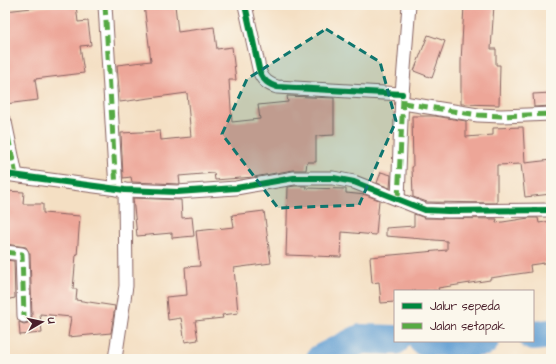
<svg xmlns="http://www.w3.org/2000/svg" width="556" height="364" font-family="'Architects Daughter',sans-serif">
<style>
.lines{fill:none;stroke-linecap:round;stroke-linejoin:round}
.river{stroke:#629fd3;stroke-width:30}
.building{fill:#eda698}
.street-casing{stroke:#866260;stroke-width:15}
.street{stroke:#fff;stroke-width:13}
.quiet{stroke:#57aa44;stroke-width:5;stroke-dasharray:10 5;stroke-linecap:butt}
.cycleway-casing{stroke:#fbf7ec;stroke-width:8}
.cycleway{stroke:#00873e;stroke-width:6}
.marked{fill:#0f766e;fill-opacity:0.2;stroke:#0f766e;stroke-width:3;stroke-dasharray:8 5;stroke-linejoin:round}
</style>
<rect width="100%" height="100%" fill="#fbf7ec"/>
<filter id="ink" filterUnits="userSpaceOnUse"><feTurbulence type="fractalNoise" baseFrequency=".025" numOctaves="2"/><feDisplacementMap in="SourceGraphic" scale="8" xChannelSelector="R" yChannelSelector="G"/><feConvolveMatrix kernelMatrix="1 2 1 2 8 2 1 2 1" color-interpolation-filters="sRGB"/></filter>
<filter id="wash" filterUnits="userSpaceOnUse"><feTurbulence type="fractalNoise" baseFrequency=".012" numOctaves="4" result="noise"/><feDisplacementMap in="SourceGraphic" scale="16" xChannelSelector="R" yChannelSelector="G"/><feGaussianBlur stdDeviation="0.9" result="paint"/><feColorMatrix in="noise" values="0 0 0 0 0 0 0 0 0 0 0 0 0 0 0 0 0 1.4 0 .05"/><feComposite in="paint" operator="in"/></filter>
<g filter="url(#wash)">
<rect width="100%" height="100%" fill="#f4dfc3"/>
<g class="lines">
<g class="river">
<polyline points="533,336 551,334"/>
<polyline points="424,341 470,342 484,341"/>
<polyline points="321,359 361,339 395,340"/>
</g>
</g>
<g id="blocks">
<g class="building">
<polygon points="59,5 76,5 78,22 88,21 91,45 80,46 84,73 35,79 38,100 5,104 5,11"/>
<polygon points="144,5 175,5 178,32 214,27 217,49 232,47 236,80 229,80 232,122 260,119 258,105 288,102 287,96 334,98 334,135 316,136 316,162 307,162 306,170 293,170 254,177 215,180 214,173 179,176 180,184 132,182 131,177 123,178 121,133 160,131 161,140 191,137 187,93 120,102 117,65 151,61"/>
<polygon points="464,5 494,5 491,49 496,49 496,65 500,65 499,105 461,104 461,62"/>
<polygon points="428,35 445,41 432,78 414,71"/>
<polygon points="551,93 551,106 534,107 533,94"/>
<polygon points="412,116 435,116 466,121 466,137 493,135 493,128 523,127 525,163 551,160 551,194 525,197 521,164 497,165 497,203 427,202 413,197 412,167 413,167"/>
<polygon points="381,172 391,175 390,188 377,183"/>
<polygon points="295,186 306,186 306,188 346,189 346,193 366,195 379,200 376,235 342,232 341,257 286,255 288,187"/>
<polygon points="5,191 24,192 23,204 43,204 43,213 80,216 77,256 76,255 73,289 77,289 76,300 115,306 111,333 68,337 71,317 40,314 42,333 20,335 19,322 24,324 28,323 31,320 32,316 30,254 26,247 5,244"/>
<polygon points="133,198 181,200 182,218 192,217 194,236 172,238 172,233 137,236"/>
<polygon points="264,211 271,263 234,268 238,313 222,315 223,318 195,321 198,340 185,342 181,318 168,320 166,297 187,295 185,267 200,266 196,231 234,227 232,215"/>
<polygon points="414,214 425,218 497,219 496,223 529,218 538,218 539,223 551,221 551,262 530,265 531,272 490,278 490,280 438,288 439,291 395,291 395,302 381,303 379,282 372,283 370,257 447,250 447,241 386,236 386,228 414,226"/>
<polygon points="5,260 14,261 15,298 5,300"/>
</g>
</g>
</g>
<g filter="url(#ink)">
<use href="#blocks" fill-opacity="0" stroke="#866260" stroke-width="1"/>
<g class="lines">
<g class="street-casing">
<g id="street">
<polyline points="105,5 116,189"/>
<path d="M245 5 260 73C264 81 268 84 277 87L402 94"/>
<polyline points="403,103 478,115 501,116 551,114"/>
<polyline points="5,122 16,175"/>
<polyline points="5,174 125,190 177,192 236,188 294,178 333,178 354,182 425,210 448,211 551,210"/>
<polyline points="398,199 402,94 409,5"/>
<polyline points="5,252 22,254 24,316"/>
<polyline points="115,359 126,286 125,190"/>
</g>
</g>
<use href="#street" class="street"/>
<g class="quiet">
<polyline points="105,5 116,189"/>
<polyline points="403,103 478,115 501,116 551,114"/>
<polyline points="5,122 16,175"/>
<polyline points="398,199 403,99"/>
<polyline points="5,252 22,254 24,316"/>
</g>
<g class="cycleway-casing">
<g id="cycleway">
<path d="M245 5 260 73C264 81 268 84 277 87L402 94"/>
<polyline points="5,174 125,190 177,192 236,188 294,178 333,178 354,182 425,210 448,211 551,210"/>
</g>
</g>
<use href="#cycleway" class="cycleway"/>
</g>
</g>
<path class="marked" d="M326 29 380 62 396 121 359 205 278 208 222 134 247 79Z"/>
<rect width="556" height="364" fill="none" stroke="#fbf7ec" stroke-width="20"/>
<rect x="394" y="290" width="140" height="52" fill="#fbf7ec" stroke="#b4a19f"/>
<rect x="402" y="303" width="20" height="6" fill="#00873e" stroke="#b4a19f"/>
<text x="430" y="310" font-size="12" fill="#4a1f2b">Jalur sepeda</text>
<rect x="402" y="323" width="20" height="6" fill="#57aa44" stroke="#b4a19f"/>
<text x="430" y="330" font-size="12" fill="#4a1f2b">Jalan setapak</text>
<g transform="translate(42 322) rotate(81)" stroke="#fbf7ec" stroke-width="3" paint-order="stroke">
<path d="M0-3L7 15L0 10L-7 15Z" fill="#4a1f2b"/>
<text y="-6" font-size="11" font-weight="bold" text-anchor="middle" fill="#4a1f2b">U</text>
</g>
</svg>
